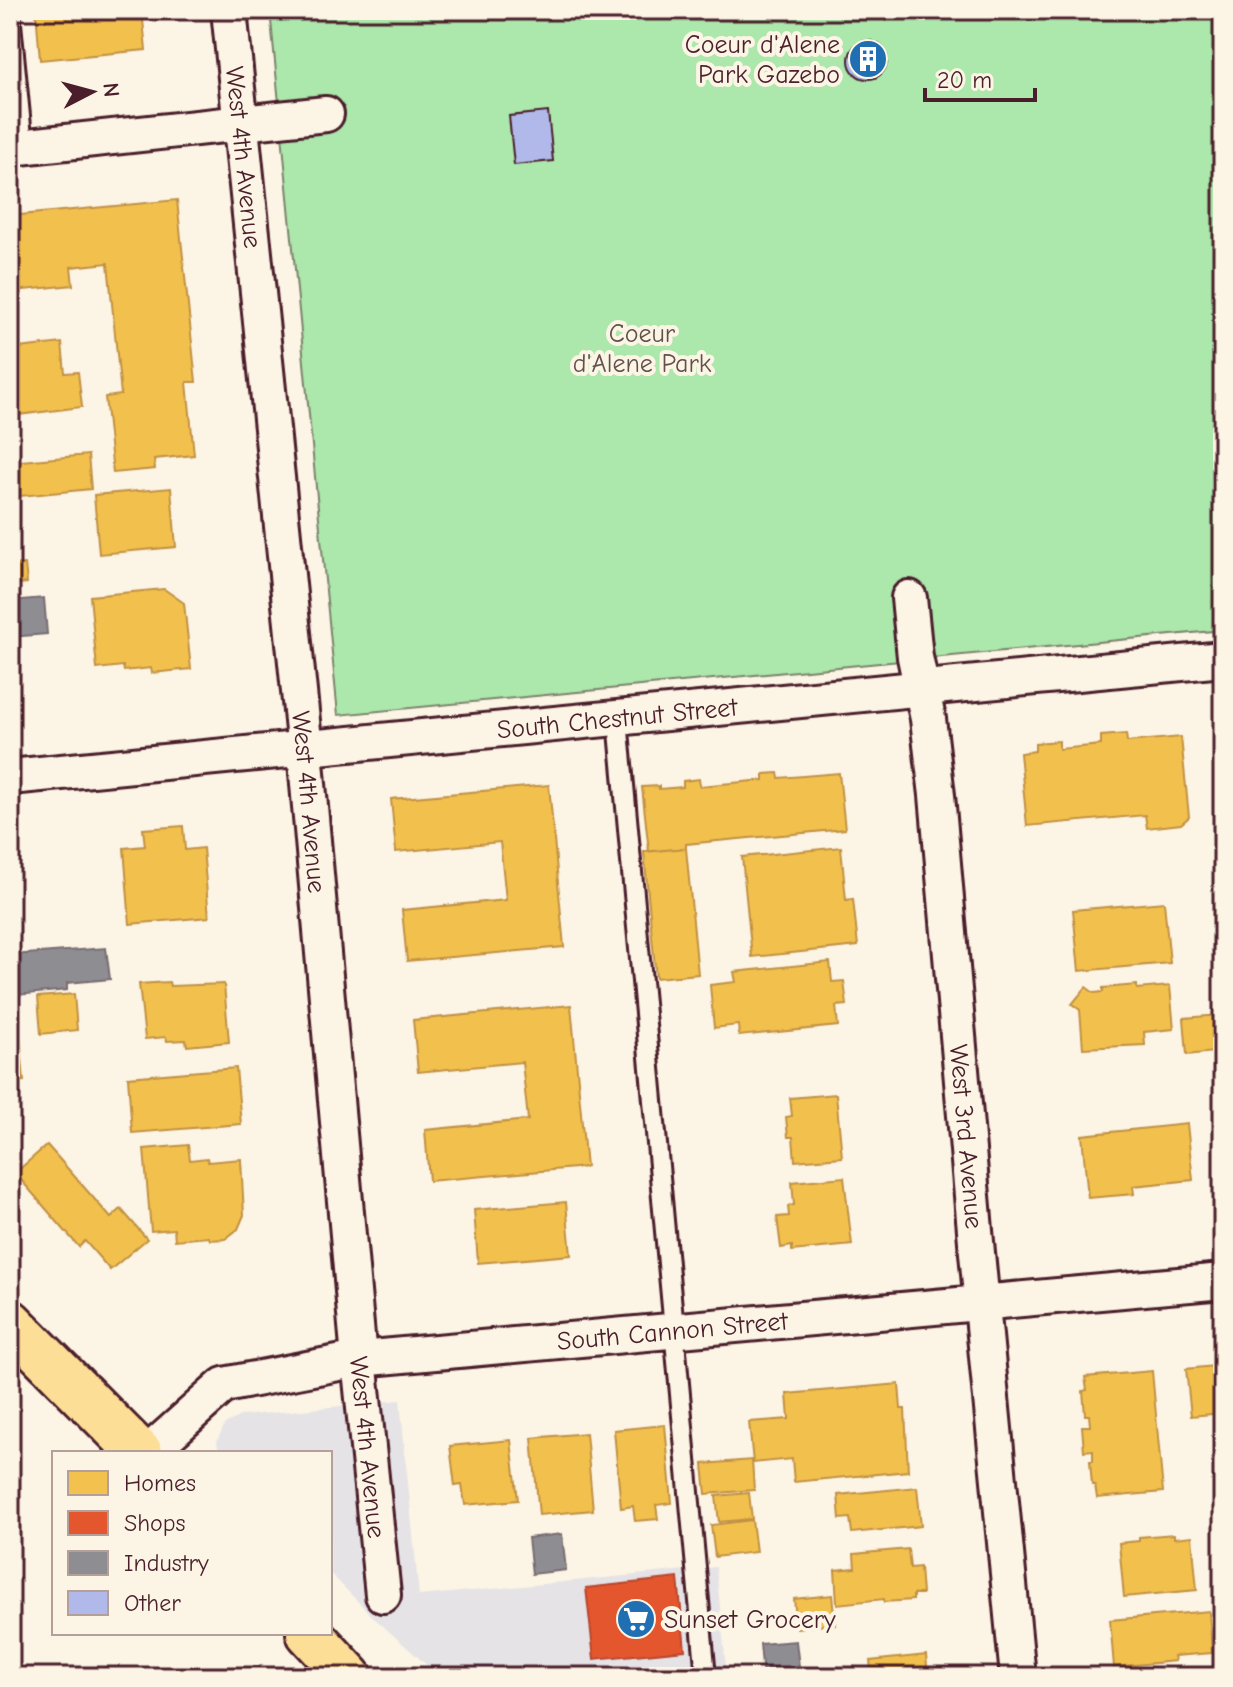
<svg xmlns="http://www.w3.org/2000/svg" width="1233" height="1687" font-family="'Comic Neue',sans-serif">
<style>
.built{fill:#e5e3e6}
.green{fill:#ace7ac;stroke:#7b836c;stroke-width:2}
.homes{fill:#f2c14e;stroke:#c09044;stroke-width:2}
.shops{fill:#e4572e;stroke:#b6462d;stroke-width:2}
.industry{fill:#8d8d92;stroke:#796c73;stroke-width:2}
.building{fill:#b0b9ea;stroke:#4a1f2b;stroke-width:2}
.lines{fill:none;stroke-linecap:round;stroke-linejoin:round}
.lane-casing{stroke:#4a1f2b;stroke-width:24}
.street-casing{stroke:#4a1f2b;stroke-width:40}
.primary-casing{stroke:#4a1f2b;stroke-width:50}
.lane{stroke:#fcf5e5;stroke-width:18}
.street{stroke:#fcf5e5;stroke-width:34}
.primary{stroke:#fcde96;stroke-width:44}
.rail{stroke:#4a1f2b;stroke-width:6;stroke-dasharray:12 6;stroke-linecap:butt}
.labels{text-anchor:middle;stroke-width:8;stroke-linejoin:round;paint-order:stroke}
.poi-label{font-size:26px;fill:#4a1f2b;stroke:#fcf5e5;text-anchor:end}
.street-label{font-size:26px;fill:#4a1f2b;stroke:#fcf5e5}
.park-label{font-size:26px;fill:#62514b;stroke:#fcf5e5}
</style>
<rect width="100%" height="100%" fill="#fcf5e5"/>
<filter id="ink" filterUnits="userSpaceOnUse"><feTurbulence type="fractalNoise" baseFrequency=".0125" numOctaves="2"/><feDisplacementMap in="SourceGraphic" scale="16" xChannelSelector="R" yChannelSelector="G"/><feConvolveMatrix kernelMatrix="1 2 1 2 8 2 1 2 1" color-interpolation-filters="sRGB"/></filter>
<g filter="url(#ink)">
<polygon class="built" points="400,1400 419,1596 716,1567 727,1677 440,1677 373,1617 330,1573 330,1453 219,1453 217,1441 225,1424 240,1416"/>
<polygon class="green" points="270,10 1223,10 1223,630 338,715"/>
<g class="homes">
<polygon points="36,10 142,10 146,50 40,60"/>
<polygon points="177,200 196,382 187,382 194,455 154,459 155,469 113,473 105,397 121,395 108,263 71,267 73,285 14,291 10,216"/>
<polygon points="62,343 65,373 78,372 82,407 10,416 10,349"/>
<polygon points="88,455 91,489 10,497 10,462"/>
<polygon points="171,488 176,547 99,554 94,495"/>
<polygon points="25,564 27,583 17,584 18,599 10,600 10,565"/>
<polygon points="164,589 184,603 191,669 152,673 151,668 124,671 123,666 97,669 90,596"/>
<polygon points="1223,729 1223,806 1216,730"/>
<polygon points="1126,734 1127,742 1181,737 1189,817 1181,824 1147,828 1145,815 1027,826 1020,753 1035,751 1035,743 1059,741 1059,749 1101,745 1101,736"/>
<polygon points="778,773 779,778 839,773 845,829 686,844 686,848 649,852 642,787 659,786 659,789 683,787 683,781 699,779 700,786 764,780 764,774"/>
<polygon points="549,785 564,947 407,961 402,910 506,900 500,842 396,852 391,799"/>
<polygon points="183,826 185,850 203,848 209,917 130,924 124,848 145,846 143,829"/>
<polygon points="841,847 846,900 853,899 858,946 752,957 742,857"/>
<polygon points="686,848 698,974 656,978 644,852"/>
<polygon points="1164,902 1170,963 1079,971 1073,910"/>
<polygon points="830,962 832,982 844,981 847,1005 836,1006 838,1026 739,1036 738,1025 714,1028 710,985 736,982 734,972"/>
<polygon points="169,982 170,986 224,984 229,1042 187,1046 186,1040 167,1041 166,1037 145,1039 139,984"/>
<polygon points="1137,985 1137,989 1170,986 1174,1029 1144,1032 1145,1045 1083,1048 1080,1010 1072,1004 1086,987 1094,993 1103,992 1103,988"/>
<polygon points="74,994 77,1030 41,1034 38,997"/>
<polygon points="571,1005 586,1167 429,1181 425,1130 528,1120 522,1062 418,1072 413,1020"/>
<polygon points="1220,1015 1223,1051 1187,1055 1184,1018"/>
<polygon points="19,1025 24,1081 10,1082 10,1026"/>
<polygon points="236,1068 241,1124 132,1133 128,1077"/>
<polygon points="836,1094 842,1157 795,1161 793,1137 788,1137 786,1117 792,1116 790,1098"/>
<polygon points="1187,1124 1193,1180 1133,1186 1134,1194 1088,1198 1082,1135"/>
<polygon points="47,1145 111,1218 121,1209 147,1239 110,1270 85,1241 79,1247 15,1173"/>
<polygon points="188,1145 190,1160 207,1158 208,1162 241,1159 244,1215 238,1229 225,1239 210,1240 209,1237 175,1240 174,1229 151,1231 144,1149"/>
<polygon points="844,1177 852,1245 792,1251 792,1246 781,1248 777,1217 789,1216 788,1206 794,1205 792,1182"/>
<polygon points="566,1202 571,1255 478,1263 474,1210"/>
<polygon points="1223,1365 1223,1413 1191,1416 1186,1369"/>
<polygon points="1152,1371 1163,1492 1097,1498 1095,1485 1092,1485 1090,1461 1093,1461 1093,1450 1084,1451 1082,1426 1090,1426 1089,1415 1085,1415 1083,1391 1087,1390 1085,1377"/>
<polygon points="899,1384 901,1409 905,1409 908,1471 794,1482 792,1459 753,1463 749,1422 789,1419 787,1394"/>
<polygon points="665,1425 672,1503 656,1505 658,1519 635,1521 633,1506 621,1508 614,1430"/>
<polygon points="586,1433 593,1510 539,1515 532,1438"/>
<polygon points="511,1440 518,1500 465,1505 462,1485 455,1486 450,1446"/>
<polygon points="752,1460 754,1490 706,1494 703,1464"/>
<polygon points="917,1487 921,1526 852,1533 850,1518 840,1519 838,1495"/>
<polygon points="749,1493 752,1519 719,1522 716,1496"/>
<polygon points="752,1520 756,1552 715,1557 711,1525"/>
<polygon points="1174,1534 1174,1538 1192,1536 1197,1590 1124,1597 1119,1543 1139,1541 1139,1537"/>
<polygon points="908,1549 910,1568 920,1567 922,1594 913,1594 913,1600 884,1602 884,1599 837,1604 835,1570 855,1568 854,1554"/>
<polygon points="832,1595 835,1624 797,1628 794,1599"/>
<polygon points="1209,1611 1212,1653 1174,1656 1175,1661 1114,1667 1110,1620"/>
<polygon points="926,1655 928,1677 872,1677 870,1661"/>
<polygon points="1181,1669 1181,1677 1117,1677 1117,1676"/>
</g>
<polygon class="shops" points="678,1578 685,1650 594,1659 586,1588"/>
<g class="industry">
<polygon points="44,598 47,634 10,637 10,601"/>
<polygon points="106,948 110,979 67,983 67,990 17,995 13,955"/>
<polygon points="562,1534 566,1570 532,1574 528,1538"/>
<polygon points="796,1641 800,1675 763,1677 760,1644"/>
</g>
<g class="building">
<circle cx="868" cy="60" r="19"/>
<polygon points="548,112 553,161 514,165 509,116"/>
</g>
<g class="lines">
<g class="lane-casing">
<g id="lane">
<polyline points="10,13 23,147"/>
<polyline points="618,720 706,1677"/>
</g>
</g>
<g class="street-casing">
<g id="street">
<path id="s1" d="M229 10 305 750 359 1359 383 1595"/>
<polyline points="10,148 326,114"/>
<path id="s2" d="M909 598 915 657 928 719 937 795 977 1253 1018 1677"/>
<path id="s3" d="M10 777 1223 659"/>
<path id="s4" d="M148 1453 224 1385 359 1359 1223 1281"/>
</g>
</g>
<g class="primary-casing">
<g id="primary">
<polyline points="10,1322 140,1453"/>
<polyline points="309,1633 350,1677"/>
</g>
</g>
<use href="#lane" class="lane"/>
<use href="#street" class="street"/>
<use href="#primary" class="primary"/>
<polyline class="rail" points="10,1667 19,1677"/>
</g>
</g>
<defs>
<g id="building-disc" transform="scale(2)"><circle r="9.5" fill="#1f6fb2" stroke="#fcf5e5"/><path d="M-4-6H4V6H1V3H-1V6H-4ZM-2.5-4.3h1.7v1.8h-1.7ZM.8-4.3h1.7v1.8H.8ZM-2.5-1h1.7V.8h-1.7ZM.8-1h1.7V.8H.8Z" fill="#fff"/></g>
<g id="supermarket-disc" transform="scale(2)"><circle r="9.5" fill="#1f6fb2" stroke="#fcf5e5"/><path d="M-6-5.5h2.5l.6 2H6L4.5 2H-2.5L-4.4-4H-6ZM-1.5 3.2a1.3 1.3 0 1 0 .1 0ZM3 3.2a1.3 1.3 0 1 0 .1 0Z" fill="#fff"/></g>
</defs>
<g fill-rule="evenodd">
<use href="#building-disc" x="868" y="59"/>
<use href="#supermarket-disc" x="636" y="1619"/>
</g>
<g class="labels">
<g class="poi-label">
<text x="840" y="53">Coeur d'Alene<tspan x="840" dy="30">Park Gazebo</tspan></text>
<text x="664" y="1628" text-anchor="start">Sunset Grocery</text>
</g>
<g class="street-label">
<text dy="9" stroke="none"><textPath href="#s1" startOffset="148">West 4th Avenue</textPath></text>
<text dy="9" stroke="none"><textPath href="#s3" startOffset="610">South Chestnut Street</textPath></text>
<text dy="9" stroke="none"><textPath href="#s1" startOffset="796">West 4th Avenue</textPath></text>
<text dy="9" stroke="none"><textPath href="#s2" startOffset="542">West 3rd Avenue</textPath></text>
<text dy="9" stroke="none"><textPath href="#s4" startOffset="554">South Cannon Street</textPath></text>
<text dy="9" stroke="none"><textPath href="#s1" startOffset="1444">West 4th Avenue</textPath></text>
</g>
<g class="park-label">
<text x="642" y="342">Coeur<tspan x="642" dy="30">d'Alene Park</tspan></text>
</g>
</g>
<rect width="1233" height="1687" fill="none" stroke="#fcf5e5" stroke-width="40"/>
<rect x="20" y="20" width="1193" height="1647" fill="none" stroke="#4a1f2b" stroke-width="3" filter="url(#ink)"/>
<rect x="52" y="1451" width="280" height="184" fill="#fcf5e5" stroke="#b59f9b" stroke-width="2"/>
<rect x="68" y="1471" width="40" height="24" fill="#f2c14e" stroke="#b59f9b" stroke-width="2"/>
<text x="124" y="1491" font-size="24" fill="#4a1f2b">Homes</text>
<rect x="68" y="1511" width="40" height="24" fill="#e4572e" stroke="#b59f9b" stroke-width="2"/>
<text x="124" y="1531" font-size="24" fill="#4a1f2b">Shops</text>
<rect x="68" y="1551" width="40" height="24" fill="#8d8d92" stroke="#b59f9b" stroke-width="2"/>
<text x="124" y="1571" font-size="24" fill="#4a1f2b">Industry</text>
<rect x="68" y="1591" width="40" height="24" fill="#b0b9ea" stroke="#b59f9b" stroke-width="2"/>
<text x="124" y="1611" font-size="24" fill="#4a1f2b">Other</text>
<g transform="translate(92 92) rotate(84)" stroke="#fcf5e5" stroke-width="6" paint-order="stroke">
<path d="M0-6L14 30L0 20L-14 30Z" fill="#4a1f2b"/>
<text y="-12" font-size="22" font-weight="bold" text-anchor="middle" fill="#4a1f2b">N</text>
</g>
<path d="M925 88v12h110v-12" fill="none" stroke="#4a1f2b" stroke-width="4"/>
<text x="937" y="88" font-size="24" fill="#4a1f2b" stroke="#fcf5e5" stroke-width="6" paint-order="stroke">20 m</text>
</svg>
